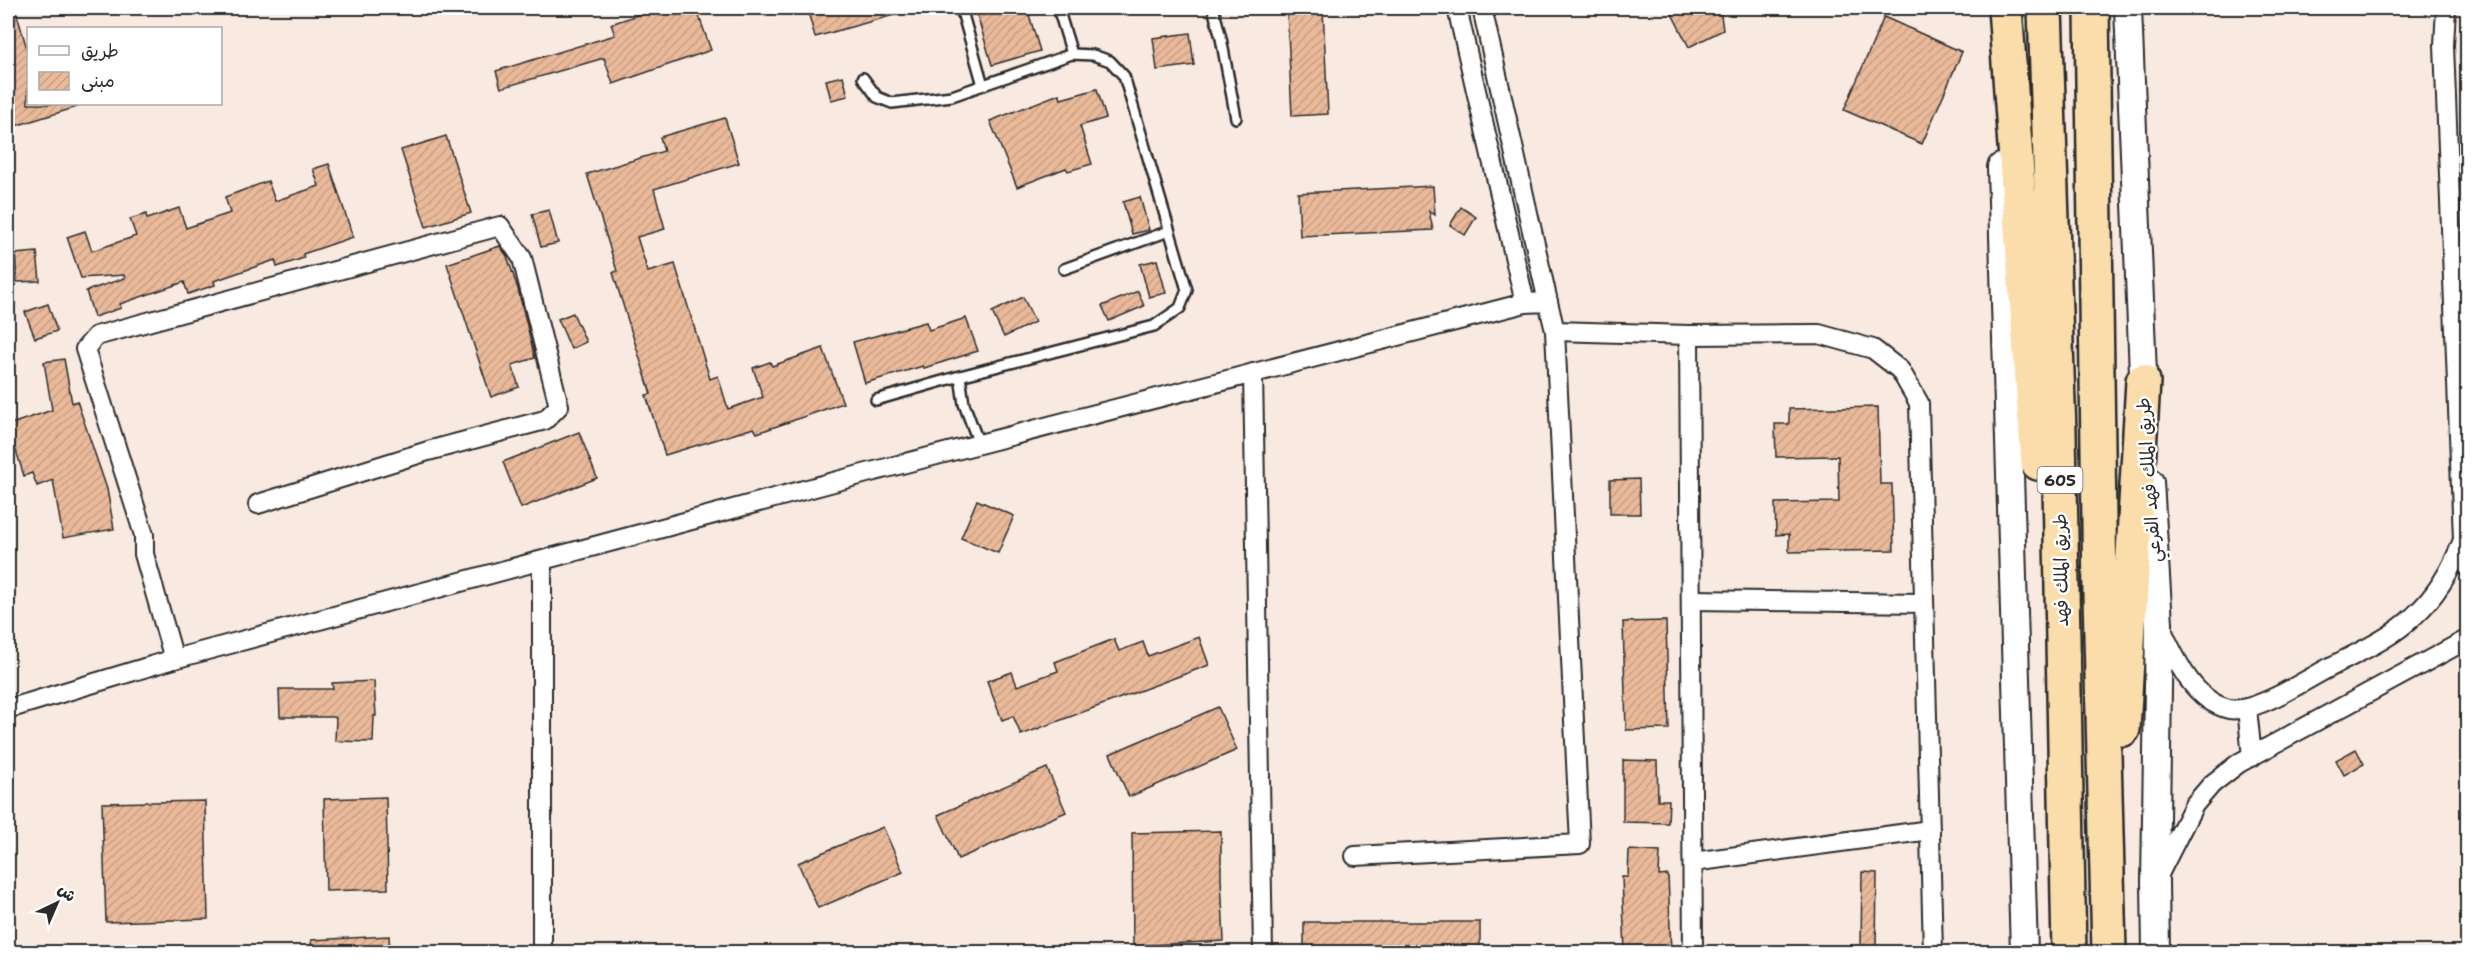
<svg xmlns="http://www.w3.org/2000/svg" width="2475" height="960" font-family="'Shantell Sans','Playpen Sans Arabic',sans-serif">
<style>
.building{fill:url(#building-hatch);stroke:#2b2b2b;stroke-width:1.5}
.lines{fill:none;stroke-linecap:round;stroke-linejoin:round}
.lane-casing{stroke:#2b2b2b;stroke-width:14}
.street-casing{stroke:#2b2b2b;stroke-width:22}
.secondary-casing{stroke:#2b2b2b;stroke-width:30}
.highway-casing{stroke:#2b2b2b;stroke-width:38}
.lane{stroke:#fff;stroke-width:9}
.street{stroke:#fff;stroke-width:18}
.secondary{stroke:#fff;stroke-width:26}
.highway{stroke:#fbddab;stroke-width:33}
.labels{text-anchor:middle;stroke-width:5;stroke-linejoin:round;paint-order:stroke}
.shield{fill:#fff;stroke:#6b6b6b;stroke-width:1.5}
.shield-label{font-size:16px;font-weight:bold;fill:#2b2b2b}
.street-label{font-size:18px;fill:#2b2b2b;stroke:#fff}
</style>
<defs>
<pattern id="building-hatch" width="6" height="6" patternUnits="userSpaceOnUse" patternTransform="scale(1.5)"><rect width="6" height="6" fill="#e9b99a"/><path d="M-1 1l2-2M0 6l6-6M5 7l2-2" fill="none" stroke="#c89f85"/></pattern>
</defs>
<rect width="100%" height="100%" fill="#f8eae1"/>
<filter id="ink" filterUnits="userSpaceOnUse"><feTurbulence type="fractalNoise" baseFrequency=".0167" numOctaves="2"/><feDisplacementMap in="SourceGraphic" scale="12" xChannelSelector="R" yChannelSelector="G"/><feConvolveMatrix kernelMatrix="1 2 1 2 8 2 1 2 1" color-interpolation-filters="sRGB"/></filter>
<g filter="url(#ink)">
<g class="building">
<polygon points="8,8 15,8 28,52 28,104 76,104 77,107 12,127 8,111"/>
<polygon points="658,8 696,8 711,50 613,84 604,58 501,88 496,71 615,35 611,24"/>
<polygon points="807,8 904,8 905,12 815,37"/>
<polygon points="975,8 1027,8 1040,51 992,65"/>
<polygon points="1669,8 1720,8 1723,30 1689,47"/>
<polygon points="1323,9 1328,114 1292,116 1287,11"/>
<polygon points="1884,17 1962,52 1922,144 1844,110"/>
<polygon points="1190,33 1194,65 1157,70 1153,38"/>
<polygon points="843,76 848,96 831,100 826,80"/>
<polygon points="1097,89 1106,118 1080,126 1092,164 1068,171 1066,168 1017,187 990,121 1059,94 1061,99"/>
<polygon points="725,118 739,163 654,189 665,229 637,237 648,272 675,264 710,379 718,376 728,409 763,397 753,368 770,362 772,366 823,348 843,403 757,433 754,428 665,455 646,395 651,394 613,273 617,271 587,174 664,151 660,137"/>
<polygon points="446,136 471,213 426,227 401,150"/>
<polygon points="329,164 353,237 303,254 304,258 277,267 275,260 214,281 215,285 188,294 184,282 120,304 121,308 94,317 86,291 125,278 124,275 81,278 67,237 85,231 92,251 136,236 130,219 146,214 147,219 179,208 186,228 230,213 225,197 268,181 275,201 319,186 313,169"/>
<polygon points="1433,186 1435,215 1429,211 1433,230 1300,236 1298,193"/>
<polygon points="1140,197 1149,230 1132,234 1123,202"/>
<polygon points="1461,207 1476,217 1465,235 1450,225"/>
<polygon points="549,210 558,243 541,247 532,214"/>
<polygon points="500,246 507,256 518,289 535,358 512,365 519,387 491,397 447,264"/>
<polygon points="37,252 40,281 17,282 15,254"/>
<polygon points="1157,260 1166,293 1149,297 1140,264"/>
<polygon points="1138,291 1144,306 1109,321 1102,306"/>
<polygon points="1023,297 1035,322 1004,337 992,312"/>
<polygon points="48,304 57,331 35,338 25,312"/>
<polygon points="573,313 586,342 571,349 558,319"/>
<polygon points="966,318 978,351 924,368 923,366 865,383 853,342 926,322 929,330"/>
<polygon points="64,359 72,403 77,401 107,489 114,529 63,538 53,480 37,486 32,473 24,476 8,425 52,410 44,362"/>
<polygon points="1878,407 1880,484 1892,484 1894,550 1789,552 1789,534 1776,535 1775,503 1839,502 1838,456 1776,457 1775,424 1789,424 1789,409"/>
<polygon points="579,432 597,478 521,508 503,462"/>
<polygon points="1639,479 1640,514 1610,514 1610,480"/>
<polygon points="977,500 1014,516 998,553 961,538"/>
<polygon points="1666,621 1669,729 1626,730 1623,622"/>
<polygon points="1199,637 1209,665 1021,735 1013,716 1002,720 987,681 1012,672 1017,686 1058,671 1055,662 1114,639 1119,651 1143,642 1148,656"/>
<polygon points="374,681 376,716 374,716 373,742 335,741 336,718 334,717 280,717 279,689 333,689 332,683"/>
<polygon points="1218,707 1237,750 1129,797 1110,754"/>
<polygon points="2356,749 2364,764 2344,775 2336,760"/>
<polygon points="1623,760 1657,761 1658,800 1669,800 1668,823 1623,822"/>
<polygon points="1047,768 1066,812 958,859 938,815"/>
<polygon points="386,797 388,889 326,891 324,799"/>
<polygon points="205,801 208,919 106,922 102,803"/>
<polygon points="883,827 903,872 818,908 798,863"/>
<polygon points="1221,831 1221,878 1224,941 1133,946 1132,833"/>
<polygon points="1629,850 1660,852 1659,876 1668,875 1671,952 1625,952 1622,877 1628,877"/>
<polygon points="1862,872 1877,873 1876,949 1861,948"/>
<rect x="1304" y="922" width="176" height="30"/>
<polygon points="389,936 390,952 312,952 311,940"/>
</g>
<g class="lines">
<g class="lane-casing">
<g id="lane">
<polyline points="961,8 983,85"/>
<polyline points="1058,8 1072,54"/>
<polyline points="1213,8 1221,38 1236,118"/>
<polyline points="863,78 877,97 892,103 952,96 1072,54 1093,55 1110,61 1124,76 1187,290 1180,308 1154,326 960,376 964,404 979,444"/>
<polyline points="1064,269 1169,231"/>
<polyline points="876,400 960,376"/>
</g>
</g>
<g class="street-casing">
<g id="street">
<polyline points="1457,8 1525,303"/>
<polyline points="1482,8 1548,302"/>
<polyline points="2446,8 2444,45 2463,539 2468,567"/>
<polyline points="1689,335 1693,952"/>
<polyline points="1253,373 1263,952"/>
<polyline points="542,562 542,952"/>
<polyline points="1691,600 1924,603"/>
<path d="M2161 628C2175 658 2193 701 2229 709 2234 710 2242 709 2247 708 2272 701 2298 685 2321 672 2352 655 2388 641 2414 616 2437 595 2452 569 2463 540"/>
<polyline points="174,659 144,554 144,535 85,349 96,336 500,226 522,258 559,406 545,420 428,451 258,504"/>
<polyline points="2247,708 2252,757"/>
<polyline points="8,709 174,659 867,473 1525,303 1548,302 1555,331 1689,335 1819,334 1873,349 1900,370 1919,403 1933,952"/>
<polyline points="1355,856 1580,844 1555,331"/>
<polyline points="1693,862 1930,830"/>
<polyline points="2157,878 2194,805 2212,784 2239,763 2468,639"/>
</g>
</g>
<g class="secondary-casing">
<g id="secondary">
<polyline points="2128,8 2144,398"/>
<polyline points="2001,167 2024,952"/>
<polyline points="2150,482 2159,623 2155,882 2156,952"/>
</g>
</g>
<g class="highway-casing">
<g id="highway">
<polyline points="2005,8 2038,463"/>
<polyline points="2045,8 2059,433 2069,952"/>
<polyline points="2092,8 2100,595 2109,952"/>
<polyline points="2123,729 2143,381"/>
</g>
</g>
<use href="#lane" class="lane"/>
<use href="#street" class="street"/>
<use href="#secondary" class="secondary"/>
<use href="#highway" class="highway"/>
</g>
</g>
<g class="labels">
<rect class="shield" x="2037.5" y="467" width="45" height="26" rx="4.5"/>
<g class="shield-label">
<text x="2060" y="486">605</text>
</g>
<g class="street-label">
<text transform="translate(2149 480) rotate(-94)" y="6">طريق الملك فهد الفرعي</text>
<text transform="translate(2061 570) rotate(-91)" y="6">طريق الملك فهد</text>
</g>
</g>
<rect width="2475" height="960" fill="none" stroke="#fff" stroke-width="30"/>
<rect x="15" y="15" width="2445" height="930" fill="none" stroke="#2b2b2b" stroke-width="2" filter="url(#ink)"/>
<rect x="27" y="27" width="195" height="78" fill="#ffffff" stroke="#aaaaaa" stroke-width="1.5"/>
<rect x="39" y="46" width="30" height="9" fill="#ffffff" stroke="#aaaaaa" stroke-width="1.5"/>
<text x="81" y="57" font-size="18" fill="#2b2b2b">طريق</text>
<rect x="39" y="72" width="30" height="18" fill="url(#building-hatch)" stroke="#aaaaaa" stroke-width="1.5"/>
<text x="81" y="87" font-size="18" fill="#2b2b2b">مبنى</text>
<g transform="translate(57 903) rotate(44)" stroke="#ffffff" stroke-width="4.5" paint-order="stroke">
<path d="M0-4.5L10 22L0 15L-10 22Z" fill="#2b2b2b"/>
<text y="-9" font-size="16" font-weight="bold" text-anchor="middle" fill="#2b2b2b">ش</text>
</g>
</svg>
